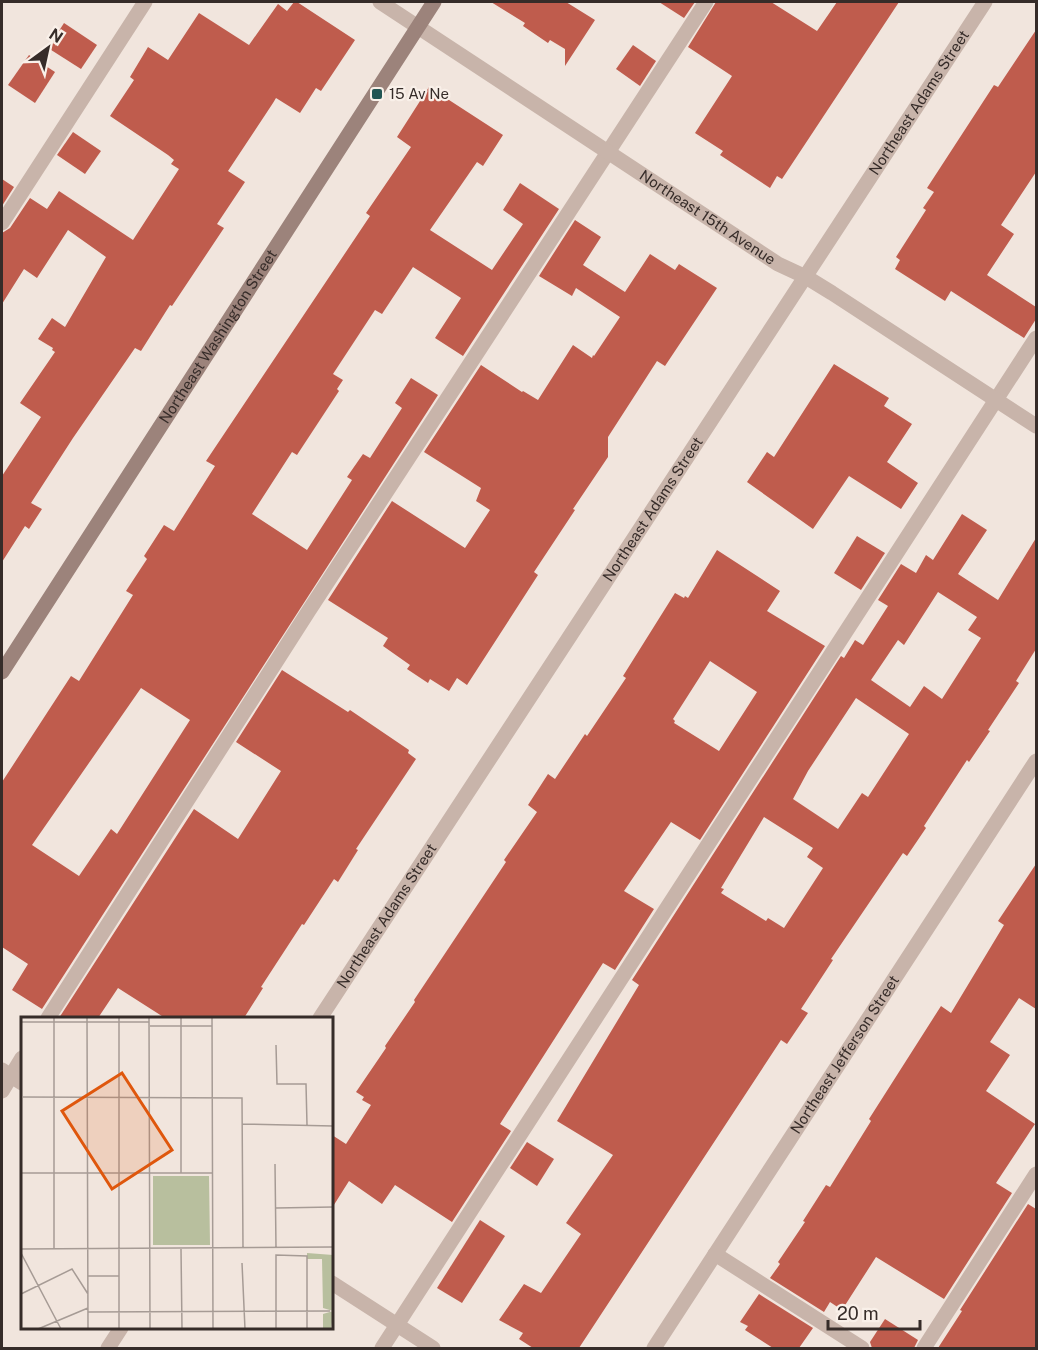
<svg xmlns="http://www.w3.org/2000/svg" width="1038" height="1350" font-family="'Public Sans',sans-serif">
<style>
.building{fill:#bf5c4d;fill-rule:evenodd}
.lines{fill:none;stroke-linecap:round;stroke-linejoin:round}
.lane{stroke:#c8b4aa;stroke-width:15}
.street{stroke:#c8b4aa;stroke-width:15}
.secondary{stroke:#9c837b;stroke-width:15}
.poi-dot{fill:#215553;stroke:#f9f0e9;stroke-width:2}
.labels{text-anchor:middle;stroke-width:4.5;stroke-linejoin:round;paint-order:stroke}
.poi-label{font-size:15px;fill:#362c29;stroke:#f9f0e9;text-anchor:start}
.street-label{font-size:15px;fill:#362c29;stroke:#f9f0e9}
.inset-road{fill:none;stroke:#a69b95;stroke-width:1.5}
.view{fill:#df570d;fill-opacity:0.15;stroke:#df570d;stroke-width:3}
.inset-edge{fill:none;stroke:#362c29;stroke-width:3}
</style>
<rect width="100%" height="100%" fill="#f1e5dd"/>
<g class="building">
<polygon points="294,2 297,2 355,40 321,91 316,88 300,113 276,98 273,103 228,171 245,182 217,224 224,228 172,306 170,305 141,351 135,348 73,438 31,503 42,509 29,529 25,526 2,562 2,476 41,417 20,403 55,352 52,350 53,348 38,339 52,318 65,327 106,257 68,230 37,278 24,269 2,304 2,233 10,228 30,198 47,209 59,191 133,240 179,169 171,164 174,160 168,155 110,116 134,80 130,77 148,47 168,60 199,13 249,45 278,4 287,11"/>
<polygon points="491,2 566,2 595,20 565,66 565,49 550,40 548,43 523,26 525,23"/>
<polygon points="659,2 695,2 684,18"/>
<polygon points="716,2 771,2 817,31 837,2 899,2 782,179 777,176 770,188 720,155 723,151 695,133 732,76 688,47"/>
<polygon points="64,23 97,45 81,69 48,48"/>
<polygon points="1036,30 1036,172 1001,225 1014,234 987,275 1036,307 1036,319 1024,338 951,291 945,301 895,269 900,260 896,257 926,210 923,208 934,192 927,188 994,85 998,87"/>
<polygon points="633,45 656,61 640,86 616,69"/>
<polygon points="29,55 55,72 35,103 8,85"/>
<path d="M429 87 503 135 483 166 477 162 430 230 492 270 523 224 503 210 520 183 559 209 463 356 435 338 461 298 413 267 382 314 375 310 333 374 343 380 337 389 339 391 297 455 292 452 252 514 307 550 352 480 347 477 363 454 370 458 402 408 395 403 411 378 438 395 42 1009 12 990 28 964 2 947V782L71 676 79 681 84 673 133 595 126 591 147 559 144 556 164 525 174 531 215 466 206 461 370 216 366 213 411 147 397 137ZM141 688 190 720 117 834 111 829 79 876 32 845Z"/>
<polygon points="73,132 101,151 85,174 57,155"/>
<polygon points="2,179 14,187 2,206"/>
<polygon points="575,220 601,237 583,265 625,292 650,254 675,270 679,264 717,288 665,366 657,361 608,437 608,457 573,509 575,510 534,572 538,575 467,685 457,678 449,691 430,679 428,683 407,669 410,665 383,646 388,638 328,600 392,501 465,548 490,510 476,501 481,488 424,452 481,365 522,392 523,391 538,400 573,345 592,358 593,355 594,356 620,317 576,288 572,296 539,276"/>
<polygon points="834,364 889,398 884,406 912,424 887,462 918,483 901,509 849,476 813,529 747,482 767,452 774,457"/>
<path d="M962 514 987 530 958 574 998 600 1036 538V649L1016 681 1019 683 988 730 990 731 969 762 967 760 924 826 926 828 907 856 903 853 831 959 833 960 801 1009 808 1013 787 1044 781 1040 579 1348H533L519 1339 523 1333 499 1320 524 1284 541 1293 581 1234 566 1223 613 1155 557 1121 639 985 632 980 841 656 844 658 855 640 863 645 888 606 878 600 901 564 916 573 926 555 933 560ZM938 592 977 617 968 630 981 638 942 699 924 686 910 707 871 680 898 640 904 645ZM856 698 909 734 868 797 862 793 838 829 793 799 808 771ZM764 817 813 848 807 857 823 868 784 928 768 918 766 921 721 893 724 889 721 888Z"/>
<polygon points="857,536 885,553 861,590 834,573"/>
<path d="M717 550 780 591 767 611 825 646 700 840 671 822 624 891 654 909 615 970 603 963 500 1124 511 1131 452 1222 395 1185 382 1204 349 1181 332 1208V1135L346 1144 371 1105 362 1100 364 1097 356 1092 386 1048 385 1046 415 1002 414 1000 506 862 504 860 537 812 528 805 548 774 555 779 585 734 587 736 626 678 623 676 675 593 684 598 685 596 688 598ZM710 661 757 692 719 751 674 723 675 721 673 719Z"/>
<polygon points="282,670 348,712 350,710 409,750 408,753 416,759 356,849 358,850 338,882 334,879 304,925 302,924 261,987 263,988 244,1018 165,1018 118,988 98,1018 59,1018 194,809 238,839 281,771 236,742"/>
<polygon points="1036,864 1036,1009 1019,998 990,1042 1010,1055 986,1091 1035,1124 996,1183 1012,1193 944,1299 876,1257 842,1310 830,1302 824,1312 770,1278 780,1264 778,1262 805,1222 803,1221 826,1185 830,1187 871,1121 869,1119 941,1006 951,1013 1004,925 998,921"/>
<polygon points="527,1142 554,1159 537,1186 510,1168"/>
<polygon points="1028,1204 1036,1209 1036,1348 938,1348 962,1311 960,1310"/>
<polygon points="480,1220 505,1236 462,1303 437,1288"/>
<polygon points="759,1294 813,1328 799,1348 773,1348 745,1330 748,1326 740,1322"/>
<polygon points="885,1319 918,1340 914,1348 872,1348 870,1342"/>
</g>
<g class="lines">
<g class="lane">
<polyline points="2,223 145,2"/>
<polyline points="48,1018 308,612 706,2"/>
<polyline points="2,1091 22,1058"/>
<polyline points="715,1254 862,1348"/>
<polyline points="382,1348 1036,338"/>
<polyline points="924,1348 1036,1174"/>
</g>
<g class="street">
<path id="s1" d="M380 2 778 264 806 277 832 293 1036 426"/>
<path id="s2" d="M320 1018 985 2"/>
<polyline points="2,1070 22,1083"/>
<polyline points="332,1283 433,1348"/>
<polyline points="108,1348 121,1328"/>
<path id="s3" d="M654 1348 1036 761"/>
</g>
<path class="secondary" id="s4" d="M2 672 434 2"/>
</g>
<rect class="poi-dot" x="371" y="88" width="12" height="12" rx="3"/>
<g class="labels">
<g class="poi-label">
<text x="389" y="99">15 Av Ne</text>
</g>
<g class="street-label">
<text dy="5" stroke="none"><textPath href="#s2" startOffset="1094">Northeast Adams Street</textPath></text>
<text dy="5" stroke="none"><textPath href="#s1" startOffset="392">Northeast 15th Avenue</textPath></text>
<text dy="5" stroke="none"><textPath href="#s4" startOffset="399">Northeast Washington Street</textPath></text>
<text dy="5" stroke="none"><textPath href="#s2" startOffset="608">Northeast Adams Street</textPath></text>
<text dy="5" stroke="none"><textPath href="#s2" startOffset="122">Northeast Adams Street</textPath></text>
<text dy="5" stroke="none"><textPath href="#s3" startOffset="350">Northeast Jefferson Street</textPath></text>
</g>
</g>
<g transform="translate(21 1017)">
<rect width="312" height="312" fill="#f1e5dd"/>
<path d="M132 159H188L189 228H132ZM286 236 312 238V298L310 312H302V297L312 294 302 291 301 242H286Z" fill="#b8bf9e"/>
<path class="inset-road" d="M33 0V232M66 0 67 312M98 0V312M128 0 129 312M160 0V156M191 0 192 312M1 5H128M129 9H191M255 28 256 67H285L286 108M2 80 221 81 222 231M221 107 312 109M254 147 255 231M0 156H191M255 191 312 190M0 232 312 230M160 232 161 312M0 236 40 312M221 246 224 312M67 259H98M0 277 51 252 67 277M67 295 309 294M17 312 67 291M255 312V238L286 239V312"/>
<path class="view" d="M101 56 151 133 91 172 41 94Z"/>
<rect width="312" height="312" class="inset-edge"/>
</g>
<rect width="1038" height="1350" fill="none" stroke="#362c29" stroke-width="6"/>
<g transform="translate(48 48) rotate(33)" stroke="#f9f0e9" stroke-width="4.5" paint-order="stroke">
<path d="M0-4.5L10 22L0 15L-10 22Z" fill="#362c29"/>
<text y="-9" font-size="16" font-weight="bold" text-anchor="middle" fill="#362c29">N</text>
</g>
<path d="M828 1320v9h92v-9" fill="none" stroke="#362c29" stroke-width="3"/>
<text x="837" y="1320" font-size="18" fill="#362c29" stroke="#f9f0e9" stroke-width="4.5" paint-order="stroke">20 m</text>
</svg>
